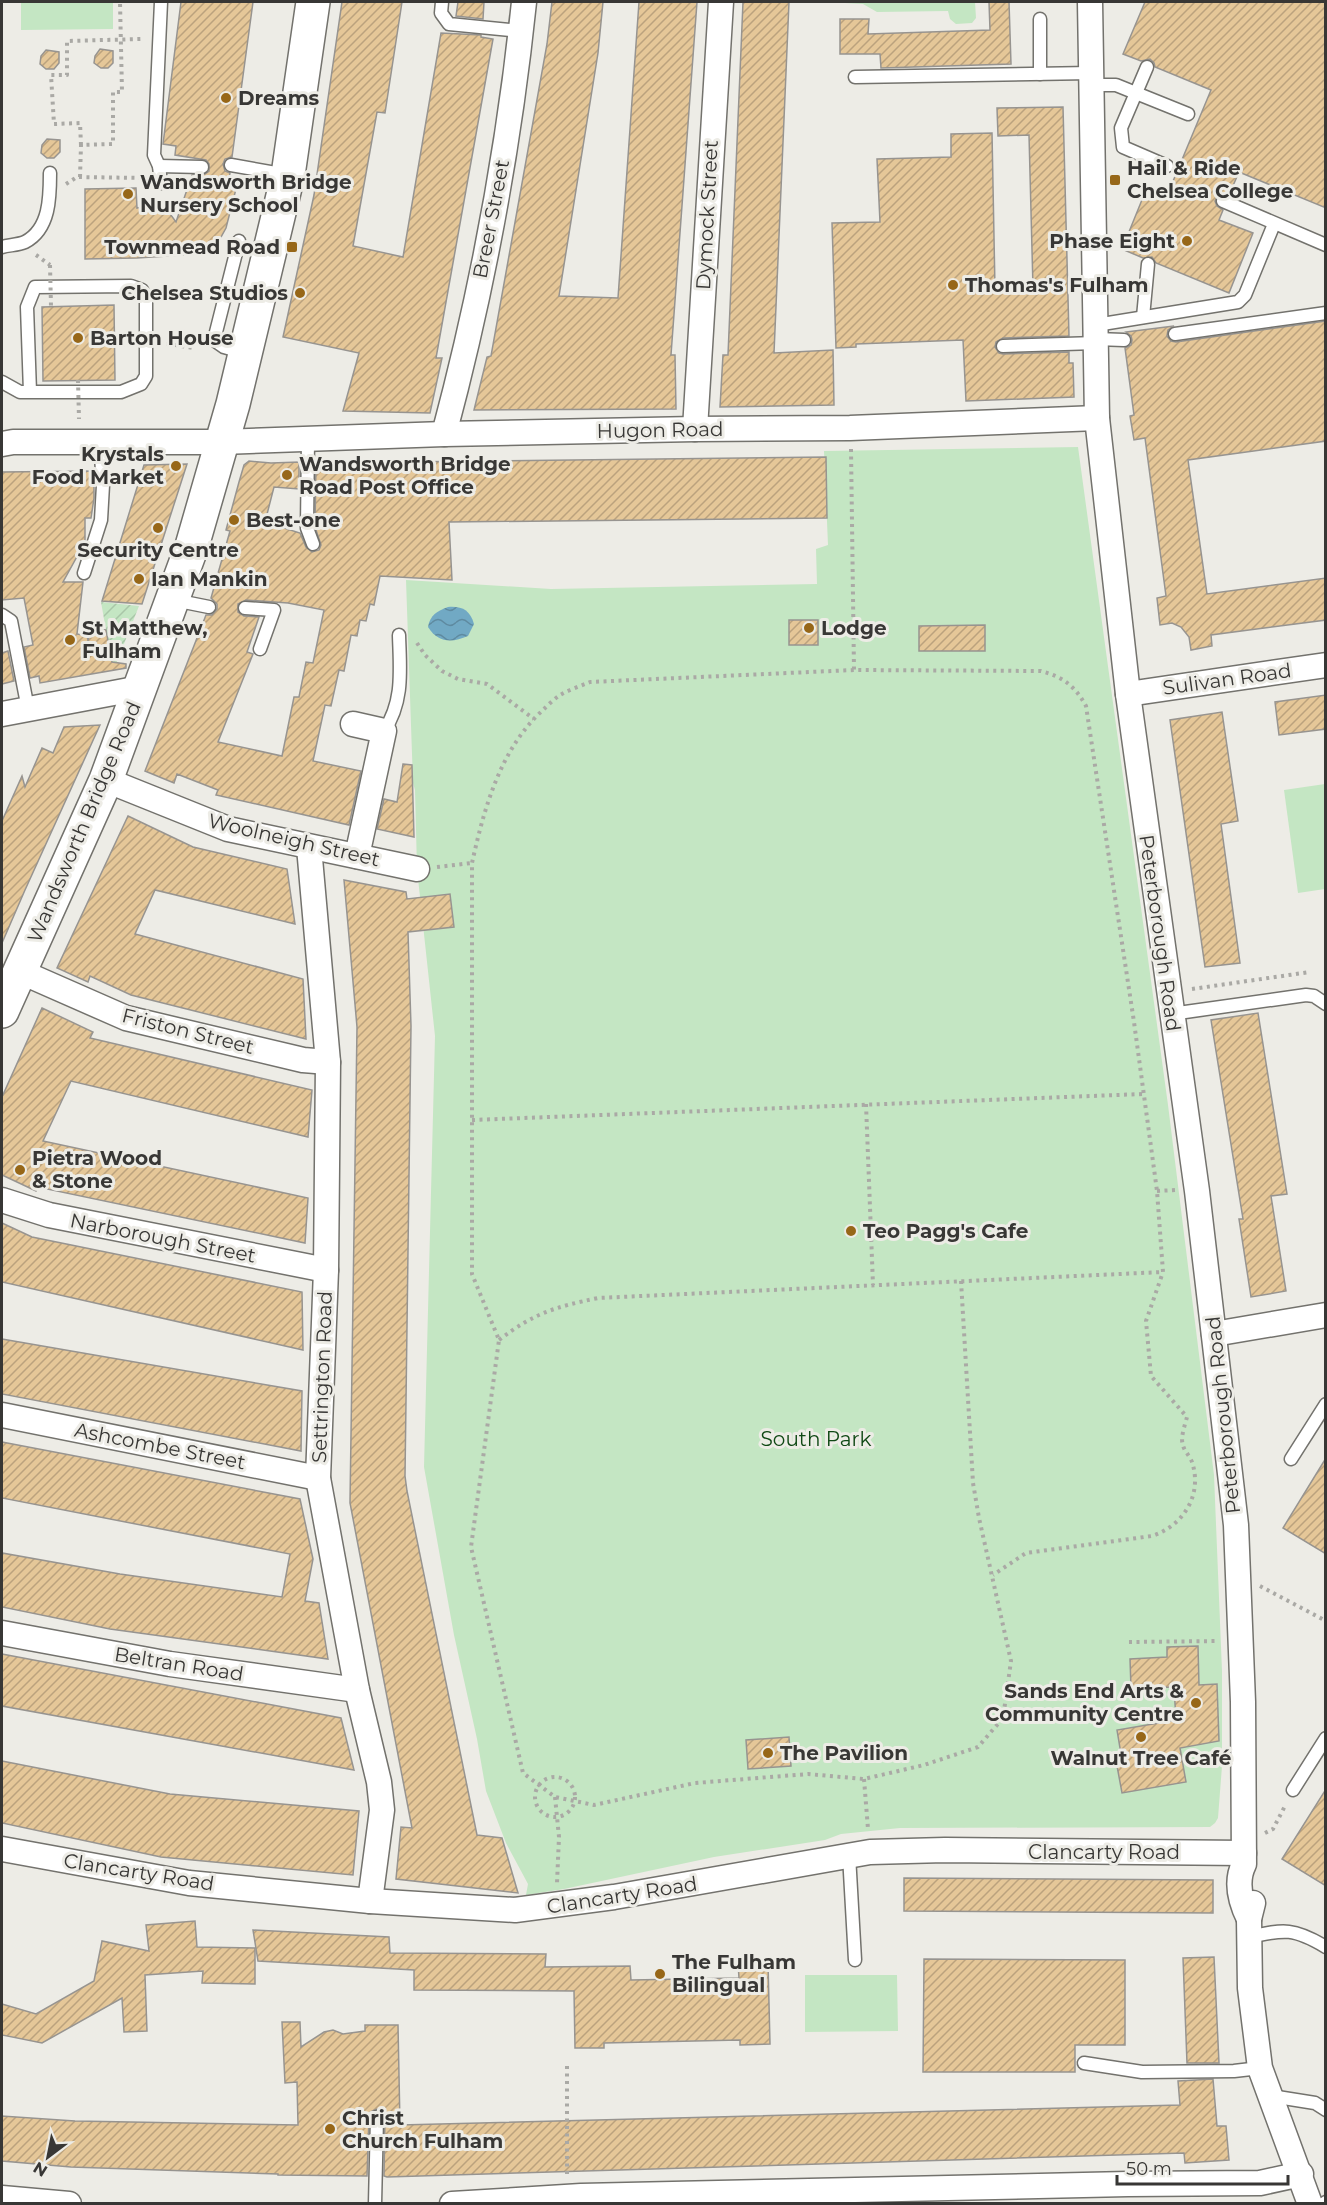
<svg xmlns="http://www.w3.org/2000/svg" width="1327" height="2205" font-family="Montserrat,sans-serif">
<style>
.park{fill:#c4e6c3}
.garden{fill:url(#garden-furrows)}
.water{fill:url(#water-waves)}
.building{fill:url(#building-hatch);stroke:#979490;stroke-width:1.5;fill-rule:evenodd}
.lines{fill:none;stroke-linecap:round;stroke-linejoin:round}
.lane-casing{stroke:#73726d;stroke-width:15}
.street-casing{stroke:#73726d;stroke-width:27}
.primary-casing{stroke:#73726d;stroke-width:36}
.path{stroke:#aaa9a5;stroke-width:4;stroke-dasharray:3 4.5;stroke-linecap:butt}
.lane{stroke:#fff;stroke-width:12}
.street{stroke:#fff;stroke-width:24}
.primary{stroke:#fff;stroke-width:33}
.path-bridge{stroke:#aaa9a5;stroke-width:4;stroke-dasharray:3 4.5;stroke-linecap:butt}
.poi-dot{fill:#976718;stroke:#edece6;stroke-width:2}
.labels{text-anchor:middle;stroke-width:6;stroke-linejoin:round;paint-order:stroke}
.poi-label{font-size:20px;font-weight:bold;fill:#383735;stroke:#edece6;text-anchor:start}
.street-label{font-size:20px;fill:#383735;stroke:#edece6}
.park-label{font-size:20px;fill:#0f4814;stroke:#edece6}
</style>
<defs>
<pattern id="garden-furrows" width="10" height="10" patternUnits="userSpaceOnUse" patternTransform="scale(1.5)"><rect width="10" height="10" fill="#c4e6c3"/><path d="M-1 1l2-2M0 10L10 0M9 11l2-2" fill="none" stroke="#a9c6a8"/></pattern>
<pattern id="water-waves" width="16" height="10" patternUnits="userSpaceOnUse" patternTransform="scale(1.5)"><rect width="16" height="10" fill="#71a9c4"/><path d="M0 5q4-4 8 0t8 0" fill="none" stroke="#5e8aa0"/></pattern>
<pattern id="building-hatch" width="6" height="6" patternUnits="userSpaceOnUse" patternTransform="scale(1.5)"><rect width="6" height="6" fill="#e5c798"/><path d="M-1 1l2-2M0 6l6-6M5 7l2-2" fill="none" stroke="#bba27d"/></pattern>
</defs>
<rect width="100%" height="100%" fill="#edece6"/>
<g class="park">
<polygon points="21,2 113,2 113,29 21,30"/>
<polygon points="827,2 975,2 976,18 972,23 956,24 950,19 948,11 877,12 863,4"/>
<polygon points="1078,447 1168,1105 1214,1475 1222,1671 1222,1766 1218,1818 1215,1823 1210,1827 900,1828 841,1834 825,1840 714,1857 564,1889 526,1895 528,1884 506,1843 486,1791 477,1739 454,1635 424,1467 435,1036 417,869 415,790 413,783 406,580 551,589 817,584 816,549 828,545 824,451"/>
<polygon points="1325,784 1325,889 1298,893 1284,790"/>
<polygon points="805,1975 897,1975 898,2031 805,2032"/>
</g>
<polygon class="garden" points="101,602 139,606 116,664 112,664"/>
<path class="water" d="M448 607C462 606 470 610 474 624L468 636C452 643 438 643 428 627 430 615 437 611 448 607Z"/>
<g class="building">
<polygon points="181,2 253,2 232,157 225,159 223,164 225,171 230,173 228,185 237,185 226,228 221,237 208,249 198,254 137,258 85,259 85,189 136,188 137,208 162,203 176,222 192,175 205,174 209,171 209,164 206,160 175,155 176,146 163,144"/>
<polygon points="342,2 402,2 385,113 377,112 353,246 403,257 441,33 481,35 481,37 493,39 436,358 442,358 430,413 343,411 359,353 283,337 314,195"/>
<polygon points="458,2 484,2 483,19 456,16"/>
<polygon points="552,2 603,2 598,53 559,296 618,298 639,2 697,2 671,355 675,355 676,409 474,410 487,357 491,356 547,44"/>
<polygon points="743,2 789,2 774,353 833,350 834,405 720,407 723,355 728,355"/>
<polygon points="989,2 1009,2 1011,64 881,68 880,54 840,54 840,19 869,19 868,34 990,30"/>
<polygon points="1145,2 1326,2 1326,208 1239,172 1229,195 1219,194 1215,201 1217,206 1223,210 1219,220 1253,233 1229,293 1156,263 1152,257 1143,258 1122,249 1146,190 1166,198 1211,90 1155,67 1154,63 1150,59 1141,61 1123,54"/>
<polygon points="100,49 113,51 113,63 108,68 101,68 94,63 95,56"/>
<polygon points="46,50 59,52 59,63 54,69 46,69 40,64 41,56"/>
<polygon points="1063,107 1069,336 1003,338 996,342 995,347 999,353 1003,354 1069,352 1069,363 1073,363 1074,397 966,401 963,340 856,344 856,347 836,348 832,223 880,222 877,159 951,157 951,134 992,133 995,289 1033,288 1029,135 998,136 997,108"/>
<polygon points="47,139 60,140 60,152 54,158 47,158 41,153 42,145"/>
<polygon points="114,305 115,380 43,381 42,307"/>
<polygon points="1326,321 1326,441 1188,460 1207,594 1326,578 1326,620 1211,635 1212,646 1191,650 1189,637 1181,627 1172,623 1160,625 1157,598 1166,596 1145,438 1134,440 1130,416 1134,415 1125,348 1131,345 1132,340 1131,336 1126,332 1174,326 1168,330 1167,336 1171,341 1176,342"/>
<path d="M826 457 827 518 449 522 452 580 380 576 374 605 370 604 366 621 360 620 357 636 351 635 344 671 339 670 331 706 325 705 313 761 361 771 349 825 216 795 218 790 177 774 174 783 145 771 206 615H212L217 609V604L211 598 230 531 226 530 239 482 244 465 249 461 271 463 299 462V489L274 487 265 522 300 533 306 547 312 552 319 550 321 545 315 527 316 463ZM246 600 288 603 324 610 313 663 306 662 299 697H294L282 756 218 742 253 654 247 652 259 617 244 616 238 612V604Z"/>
<polygon points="187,464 142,604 102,601 144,465"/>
<polygon points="94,471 94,498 91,518 85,518 85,542 63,582 83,582 77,634 87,636 88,640 92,628 106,630 112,662 126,664 126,668 40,683 39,676 30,678 24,647 33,645 24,598 2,600 2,472"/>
<rect x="789" y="620" width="29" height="25"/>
<polygon points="985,625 985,651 919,651 919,626"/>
<polygon points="8,651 14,681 2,684 2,653"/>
<polygon points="1326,695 1326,729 1279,735 1275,702"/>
<polygon points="1222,712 1238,821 1221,824 1240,963 1205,967 1170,720"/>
<polygon points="100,725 25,890 2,943 2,821 22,776 25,787 42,748 53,753 64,727"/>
<polygon points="403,764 412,765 414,837 377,829 384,799 397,802"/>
<polygon points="128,816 193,847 287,869 295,924 155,890 135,934 303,979 306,1039 131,995 90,976 88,982 57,968"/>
<polygon points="344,880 406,892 407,899 450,894 454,927 408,932 411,1026 405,1476 407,1491 477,1835 502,1838 518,1893 396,1879 401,1827 412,1828 350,1503 357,1027"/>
<polygon points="42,1008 93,1032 90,1038 312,1090 308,1137 71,1081 43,1141 308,1198 305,1243 38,1187 36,1191 2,1175 2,1097"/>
<polygon points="1258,1013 1287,1194 1271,1196 1286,1291 1251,1297 1239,1219 1243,1219 1211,1020"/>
<polygon points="2,1223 32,1237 302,1292 303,1350 2,1282"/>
<polygon points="2,1339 302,1391 301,1451 2,1394"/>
<polygon points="2,1442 300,1499 313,1559 305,1601 319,1603 328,1659 110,1629 2,1607 2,1553 120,1574 282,1597 290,1554 2,1498"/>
<polygon points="1326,1458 1326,1554 1283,1528"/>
<polygon points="1198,1646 1199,1685 1217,1684 1219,1741 1180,1748 1186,1782 1122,1793 1115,1755 1121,1754 1117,1730 1176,1720 1174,1687 1131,1688 1130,1659 1167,1657 1167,1647"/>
<polygon points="2,1654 341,1718 354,1770 2,1706"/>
<polygon points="789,1737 791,1766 748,1769 746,1740"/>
<polygon points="2,1761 170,1794 359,1811 353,1875 161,1857 2,1823"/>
<polygon points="1326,1789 1326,1886 1282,1859"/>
<polygon points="904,1878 1213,1880 1213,1913 904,1911"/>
<polygon points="195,1921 197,1947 255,1948 255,1984 202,1983 203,1971 145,1975 147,2031 124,2032 122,1998 42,2043 2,2035 2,2004 36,2014 94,1981 102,1941 149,1951 146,1925"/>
<polygon points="253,1930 389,1937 390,1953 546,1954 545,1967 630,1966 631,1980 739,1978 738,1963 768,1963 770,2044 740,2045 740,2040 604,2043 604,2048 575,2048 574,1991 414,1990 414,1970 258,1961"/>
<polygon points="1214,1957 1219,2063 1187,2063 1183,1958"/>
<polygon points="924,1959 1125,1960 1125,2045 1075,2045 1075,2072 923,2072"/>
<polygon points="282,2022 300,2022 301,2047 324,2032 333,2030 343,2034 365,2031 365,2025 398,2025 400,2125 1180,2105 1178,2081 1213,2079 1217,2126 1226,2126 1229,2160 1185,2163 1184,2153 387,2177 384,2176 385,2117 382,2110 377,2109 370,2112 369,2117 367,2176 278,2175 278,2174 71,2167 2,2161 2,2116 75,2121 298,2125 297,2082 285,2083"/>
</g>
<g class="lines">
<g class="lane-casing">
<g id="lane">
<polyline points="442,2 441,13 449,24 521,31"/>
<polyline points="1040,19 1040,74"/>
<polyline points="1147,67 1121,128 1123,147 1167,166"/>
<polyline points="855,77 1091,73"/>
<polyline points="1091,85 1116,85 1188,114"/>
<polyline points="231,165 287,175"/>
<polyline points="159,166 202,167"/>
<polyline points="161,183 159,166 154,155 161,2"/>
<polyline points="1223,201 1326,245"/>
<polyline points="239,241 214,340 224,347 245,353"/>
<path d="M2 247C9 245 18 245 25 242 50 229 50 197 50 173"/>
<polyline points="1143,317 1148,264"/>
<polyline points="1096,325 1238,302 1245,295 1274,224"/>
<polyline points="1175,334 1326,313"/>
<polyline points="1096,339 1124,340"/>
<polyline points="1003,346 1096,343"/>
<polyline points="2,382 20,392 121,392 141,384 146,376 146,298 142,290 131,286 35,287 27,307 30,392"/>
<polyline points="308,439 307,528 313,544"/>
<polyline points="84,573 101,520 103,485 100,442"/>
<polyline points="174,600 209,607"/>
<polyline points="245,608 274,610 260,649"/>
<polyline points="2,615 11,621 28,709"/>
<path d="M384 731C404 701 400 670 399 635"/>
<polyline points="1171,1014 1306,995 1314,996 1326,1004"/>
<polyline points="1291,1459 1326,1404"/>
<polyline points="1293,1790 1326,1738"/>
<polyline points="849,1855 855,1960"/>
<path d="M1249 1937C1285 1929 1294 1928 1326 1947"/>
<polyline points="1084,2063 1142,2072 1234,2071 1260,2068"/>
<polyline points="1271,2096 1315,2103 1326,2110"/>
<polyline points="375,2204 377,2117"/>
<polyline points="1323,2204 1326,2202"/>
</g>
</g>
<g class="street-casing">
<g id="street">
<path d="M1090 2 1097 418 1128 694 1197 1191 1236 1525 1243 1702 1244 1864C1235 1882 1240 1901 1249 1919"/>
<polyline points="695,429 721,2"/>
<path d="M444 434C482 292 509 147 524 2"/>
<polyline points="2,444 13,442 222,442 444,434 695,429 850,428 1097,418"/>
<polyline points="1128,694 1326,665"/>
<polyline points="2,714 140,688"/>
<polyline points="353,724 384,731 357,856"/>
<polyline points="106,780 228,829 417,869"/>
<polyline points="309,847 328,1062 326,1270 318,1478 357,1690 379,1782 382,1810 370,1901"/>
<polyline points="19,971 126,1018 303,1060 328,1062"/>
<polyline points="2,1200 49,1215 326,1270"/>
<polyline points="1214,1334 1326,1315"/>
<polyline points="2,1415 318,1478"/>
<polyline points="2,1633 170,1664 357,1690"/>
<polyline points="2,1849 189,1883 370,1901 515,1910 614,1897 870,1852 945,1850 1244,1853"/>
<polyline points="1253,1903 1249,1919 1250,1988 1260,2068 1310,2204"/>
<polyline points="2,2198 69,2204"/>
<polyline points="452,2204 581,2196 1128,2184 1260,2183 1301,2174"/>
</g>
</g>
<g class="primary-casing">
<polyline id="primary" points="2,1011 106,780 192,546 233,404 288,175 313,2"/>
</g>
<g class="path">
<polyline points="81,145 80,123 54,124 51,75 67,75 67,41 142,39"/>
<polyline points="80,177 81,145 113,144 113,92 122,92 120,2"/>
<polyline points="66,184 77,177 143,178"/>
<polyline points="36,255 50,265"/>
<polyline points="851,449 854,670"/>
<polyline points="417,643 425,655 442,671 458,679 487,684 534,719"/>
<polyline points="437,867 472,863"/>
<polyline points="1192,989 1310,972"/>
<polyline points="866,1104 873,1285"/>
<polyline points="472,1120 1143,1094"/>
<polyline points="1157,1191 1175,1190"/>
<path d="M961 1281 973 1483 979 1518 1011 1661 1003 1718 978 1747 924 1765 864 1779 808 1774 695 1783 594 1805 555 1797 523 1773 471 1547 499 1340 472 1274V863C484 809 500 749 543 710 548 705 554 699 560 695 569 690 580 686 590 682L854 670 1041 671C1063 677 1075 686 1086 706L1134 1022 1157 1191 1163 1272 1146 1321 1151 1376 1187 1417C1185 1425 1180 1438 1183 1445 1184 1451 1190 1456 1192 1462 1203 1495 1183 1526 1152 1536L1026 1553 993 1575"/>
<path d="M499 1340C534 1313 555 1307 598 1298L1163 1272"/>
<polyline points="1260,1586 1326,1621"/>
<polyline points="1129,1642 1219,1641"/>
<circle cx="555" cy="1797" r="20"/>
<polyline points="864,1779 868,1829"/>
<polyline points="555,1797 559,1837 557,1883"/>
<polyline points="1265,1833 1273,1829 1286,1804"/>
<polyline points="567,2066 567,2175"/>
</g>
<use href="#lane" class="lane"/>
<use href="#street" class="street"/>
<use href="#primary" class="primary"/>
<g class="path-bridge">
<polyline points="50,265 51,306"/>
<polyline points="114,345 169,344 193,348"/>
<polyline points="78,380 79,419"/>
</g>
</g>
<g class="poi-dot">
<circle cx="226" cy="98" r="6"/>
<rect x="1109" y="174" width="12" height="12" rx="3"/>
<circle cx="128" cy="194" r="6"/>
<circle cx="1187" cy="241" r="6"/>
<rect x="286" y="241" width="12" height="12" rx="3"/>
<circle cx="953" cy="285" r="6"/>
<circle cx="300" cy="293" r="6"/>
<circle cx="78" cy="338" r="6"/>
<circle cx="176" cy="466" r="6"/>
<circle cx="287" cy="475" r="6"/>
<circle cx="234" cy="520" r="6"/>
<circle cx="158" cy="528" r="6"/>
<circle cx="139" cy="579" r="6"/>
<circle cx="809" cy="628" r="6"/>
<circle cx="70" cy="640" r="6"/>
<circle cx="20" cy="1170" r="6"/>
<circle cx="851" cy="1231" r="6"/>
<circle cx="1196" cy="1703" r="6"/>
<circle cx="1141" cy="1737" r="6"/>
<circle cx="768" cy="1753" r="6"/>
<circle cx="660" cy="1974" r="6"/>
<circle cx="330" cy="2129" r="6"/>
</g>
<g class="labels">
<g class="poi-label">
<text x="238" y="105">Dreams</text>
<text x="1127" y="175">Hail &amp; Ride<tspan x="1127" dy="23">Chelsea College</tspan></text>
<text x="140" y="189">Wandsworth Bridge<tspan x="140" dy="23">Nursery School</tspan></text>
<text x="1175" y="248" text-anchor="end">Phase Eight</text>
<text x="280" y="254" text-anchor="end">Townmead Road</text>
<text x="965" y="292">Thomas's Fulham</text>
<text x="288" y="300" text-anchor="end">Chelsea Studios</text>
<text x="90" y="345">Barton House</text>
<text x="164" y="461" text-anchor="end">Krystals<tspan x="164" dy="23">Food Market</tspan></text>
<text x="299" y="471">Wandsworth Bridge<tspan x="299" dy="23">Road Post Office</tspan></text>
<text x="246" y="527">Best-one</text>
<text x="158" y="557" text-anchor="middle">Security Centre</text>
<text x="151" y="586">Ian Mankin</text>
<text x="82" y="635">St Matthew,<tspan x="82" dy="23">Fulham</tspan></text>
<text x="821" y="635">Lodge</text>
<text x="32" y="1165">Pietra Wood<tspan x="32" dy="23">&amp; Stone</tspan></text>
<text x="863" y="1238">Teo Pagg's Cafe</text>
<text x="1184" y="1698" text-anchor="end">Sands End Arts &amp;<tspan x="1184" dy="23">Community Centre</tspan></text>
<text x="780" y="1760">The Pavilion</text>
<text x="1141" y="1765" text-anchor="middle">Walnut Tree Café</text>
<text x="672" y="1969">The Fulham<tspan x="672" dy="23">Bilingual</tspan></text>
<text x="342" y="2125">Christ<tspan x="342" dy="23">Church Fulham</tspan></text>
</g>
<g class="street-label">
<text transform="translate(707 215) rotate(-87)" y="7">Dymock Street</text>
<text transform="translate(491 219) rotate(-79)" y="7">Breer Street</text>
<text transform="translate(660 430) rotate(-1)" y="7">Hugon Road</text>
<text transform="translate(1227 679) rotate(-8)" y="7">Sulivan Road</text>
<text transform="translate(84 822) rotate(-67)" y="7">Wandsworth Bridge Road</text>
<text transform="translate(294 840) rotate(13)" y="7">Woolneigh Street</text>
<text transform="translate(1160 933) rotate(82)" y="7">Peterborough Road</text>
<text transform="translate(188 1031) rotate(14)" y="7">Friston Street</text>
<text transform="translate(163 1238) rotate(11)" y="7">Narborough Street</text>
<text transform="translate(322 1377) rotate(-88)" y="7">Settrington Road</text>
<text transform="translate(1223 1415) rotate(-96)" y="7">Peterborough Road</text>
<text transform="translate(160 1446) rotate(11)" y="7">Ashcombe Street</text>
<text transform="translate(179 1664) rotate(9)" y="7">Beltran Road</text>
<text x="1104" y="1859">Clancarty Road</text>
<text transform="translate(139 1872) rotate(9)" y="7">Clancarty Road</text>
<text transform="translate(622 1895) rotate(-9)" y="7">Clancarty Road</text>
</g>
<g class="park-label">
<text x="816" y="1446">South Park</text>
</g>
</g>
<rect width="1327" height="2205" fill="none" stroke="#383735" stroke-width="6"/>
<g transform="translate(48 2157) rotate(212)" stroke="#edece6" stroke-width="4.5" paint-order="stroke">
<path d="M0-4.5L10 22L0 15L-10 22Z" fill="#383735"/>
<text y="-9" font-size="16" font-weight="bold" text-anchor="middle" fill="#383735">N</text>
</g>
<path d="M1117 2175v9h171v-9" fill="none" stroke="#383735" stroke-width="3"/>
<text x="1126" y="2175" font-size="18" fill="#383735" stroke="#edece6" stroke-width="4.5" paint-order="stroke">50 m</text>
</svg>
